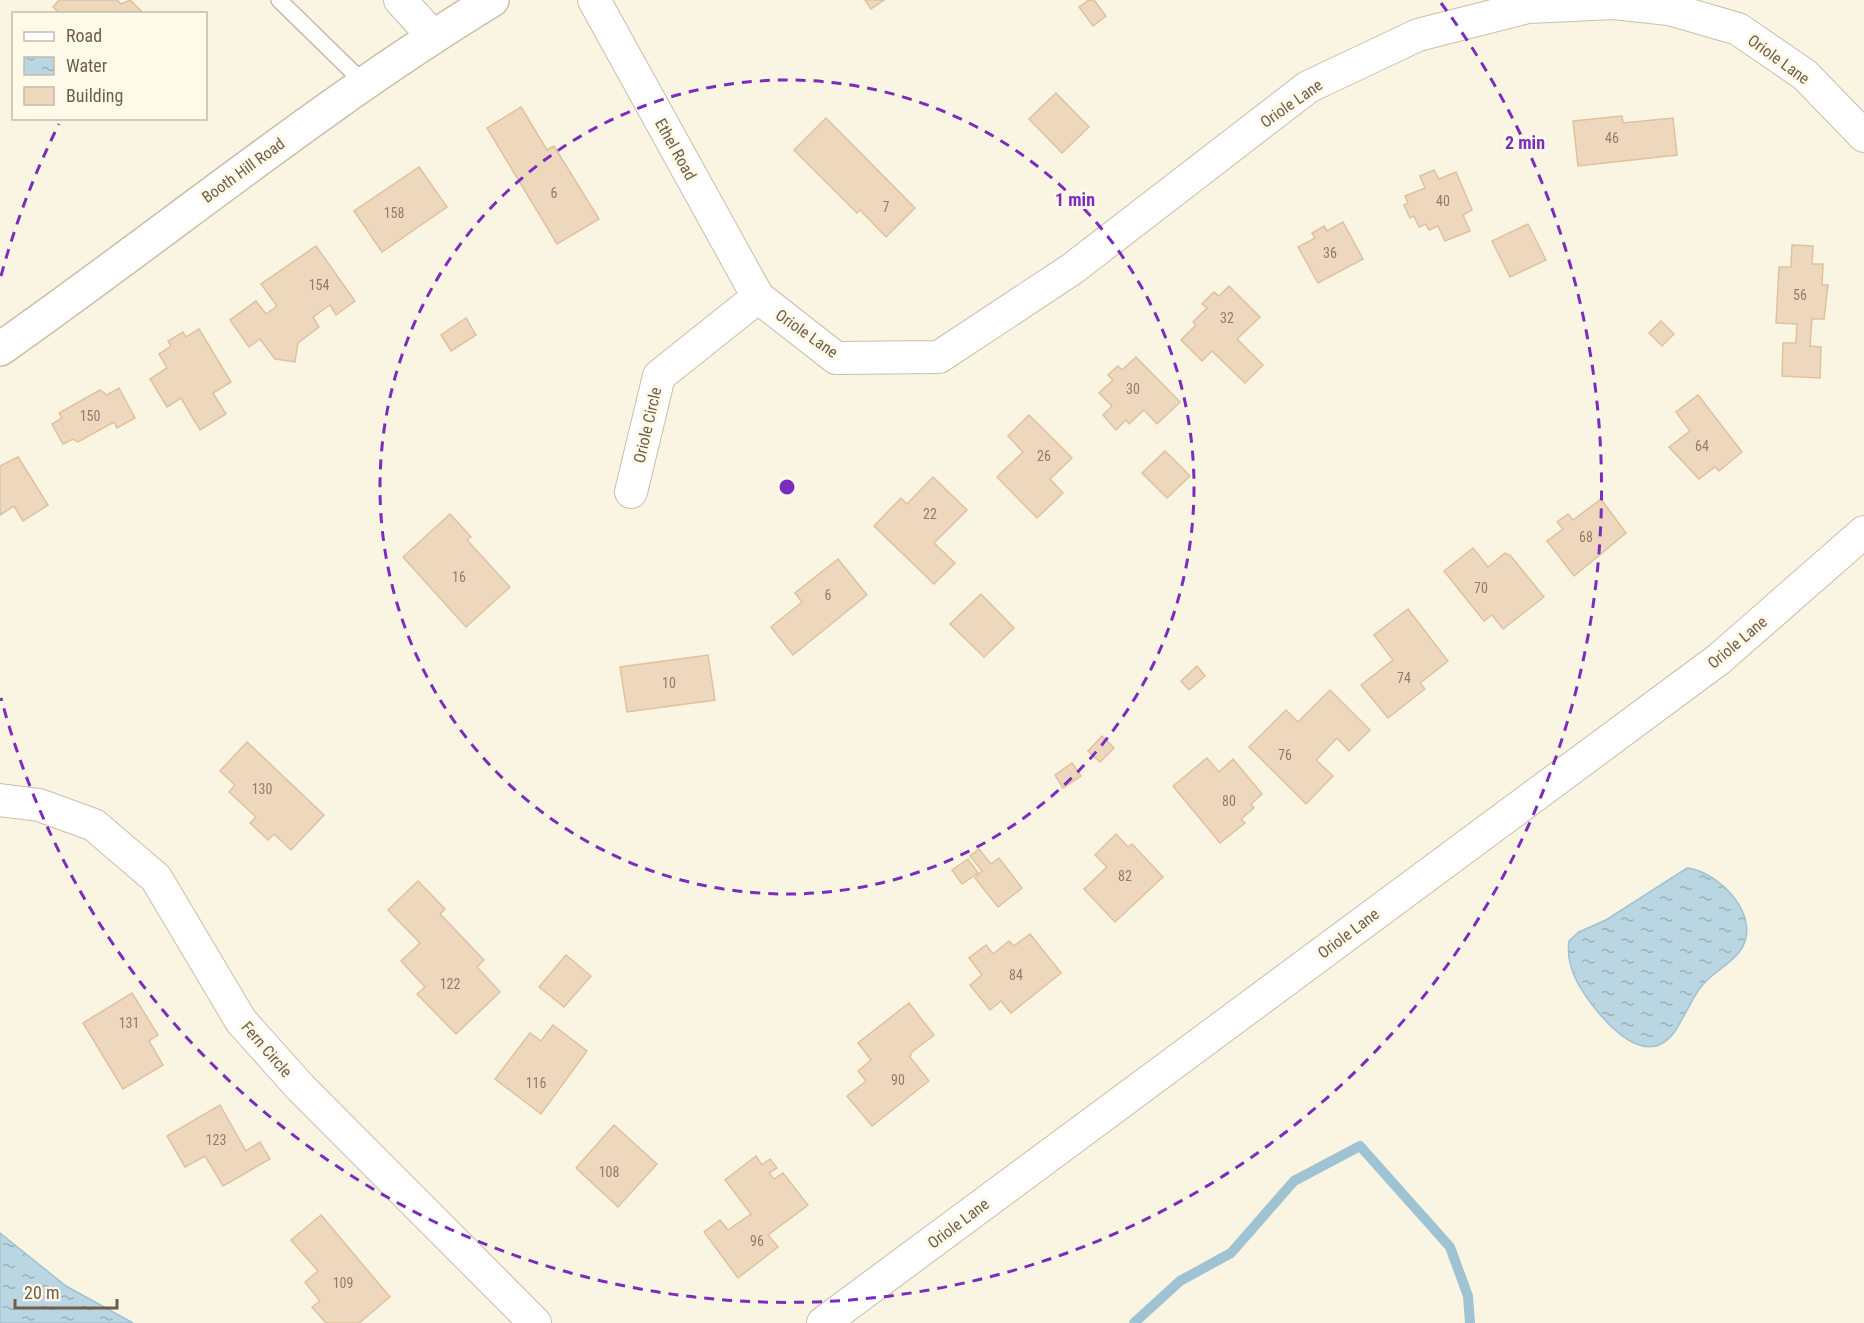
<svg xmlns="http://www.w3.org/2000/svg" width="1864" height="1323" font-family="'Roboto Condensed',sans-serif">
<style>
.water{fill:url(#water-ripples);stroke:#a0c3d3;stroke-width:1.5}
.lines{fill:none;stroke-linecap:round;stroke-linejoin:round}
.stream{stroke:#a0c3d3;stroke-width:10}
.building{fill:#eed8bd;stroke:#dfc19e;stroke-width:1.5}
.service-casing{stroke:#cabeab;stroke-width:18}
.minor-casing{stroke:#cabeab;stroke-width:34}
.tertiary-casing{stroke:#cabeab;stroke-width:36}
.service{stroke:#fff;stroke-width:15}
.minor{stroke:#fff;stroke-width:32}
.tertiary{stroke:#fff;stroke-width:33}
.ring{fill:none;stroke:#7b2cbf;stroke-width:3;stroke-dasharray:10 8}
.labels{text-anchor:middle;stroke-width:6;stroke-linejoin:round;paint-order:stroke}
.number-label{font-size:14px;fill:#907c68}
.street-label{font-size:16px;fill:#705e4b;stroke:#fef9e9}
.centre{fill:#7b2cbf;stroke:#fef9e9;stroke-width:3}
.ring-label{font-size:18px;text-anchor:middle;font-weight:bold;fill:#7b2cbf;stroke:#fef9e9;stroke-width:6;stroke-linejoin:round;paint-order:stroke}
</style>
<defs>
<pattern id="water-ripples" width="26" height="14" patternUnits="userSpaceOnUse" patternTransform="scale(1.5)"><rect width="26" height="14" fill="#b9d6e2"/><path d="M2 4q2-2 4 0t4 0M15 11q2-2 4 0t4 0" fill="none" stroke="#9bb1b9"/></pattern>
</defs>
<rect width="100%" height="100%" fill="#faf5e3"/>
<g class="water">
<path d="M1687 868C1719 871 1764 918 1740 951 1729 966 1711 973 1700 988 1691 1001 1685 1015 1677 1028 1652 1068 1617 1035 1597 1011 1581 991 1565 968 1569 941L1579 932 1606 920Z"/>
<polygon points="0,1233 66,1286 133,1323 0,1323"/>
</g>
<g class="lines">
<polyline class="stream" points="1134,1323 1180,1281 1231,1253 1294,1181 1360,1146 1450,1247 1468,1296 1470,1323"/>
</g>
<g class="building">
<polygon points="59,0 117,0 121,4 130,0 144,14 60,14 53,7"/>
<polygon points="865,0 884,0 871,9"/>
<polygon points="1089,0 1094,0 1106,16 1093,26 1079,7"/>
<polygon points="1056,93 1089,127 1062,153 1029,119"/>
<polygon points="521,107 547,150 554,146 599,219 557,244 487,128"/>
<polygon points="1622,116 1623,123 1673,118 1677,155 1578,166 1573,121"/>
<polygon points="826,118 915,208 886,237 860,210 857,213 794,150"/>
<polygon points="419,167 447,207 382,252 354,211"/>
<polygon points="1434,170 1439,179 1456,172 1472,210 1463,215 1470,231 1445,241 1438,226 1429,230 1426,224 1419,227 1414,216 1410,218 1404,205 1408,203 1405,196 1425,188 1420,176"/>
<polygon points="1343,222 1363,259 1318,283 1298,247 1315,238 1312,233 1324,226 1327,231"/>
<polygon points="1528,224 1546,260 1510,277 1492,241"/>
<polygon points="1792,245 1813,246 1812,264 1823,264 1822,285 1828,285 1824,319 1812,319 1810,346 1821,347 1820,378 1782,376 1783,343 1796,343 1797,324 1776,323 1779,267 1791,267"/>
<polygon points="316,246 355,301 336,315 330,305 313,317 319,327 298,343 295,362 275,359 260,339 249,347 230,320 256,301 266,314 277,306 261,284"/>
<polygon points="1229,286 1260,317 1237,339 1263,365 1245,383 1212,351 1202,361 1181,340 1196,325 1193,322 1207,308 1202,304 1214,292 1219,296"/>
<polygon points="466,318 476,335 451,351 441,335"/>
<polygon points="1661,321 1674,334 1662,346 1649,333"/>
<polygon points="199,329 231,382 213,393 226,414 200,430 181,398 167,407 150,379 167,368 159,354 171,346 168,341 183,332 186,337"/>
<polygon points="1136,357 1180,402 1157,424 1144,410 1129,424 1126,420 1116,430 1103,415 1112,406 1099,393 1113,380 1108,375 1118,366 1122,370"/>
<polygon points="119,388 135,418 117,428 114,422 78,442 73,439 63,444 52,424 62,418 59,413 100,390 107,395"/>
<polygon points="1698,395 1742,452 1719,471 1715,467 1699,479 1669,447 1690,431 1676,412"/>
<polygon points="1029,415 1072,458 1050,479 1063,493 1037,518 997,477 1023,452 1008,436"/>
<polygon points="1165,451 1190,476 1167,498 1142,473"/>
<polygon points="18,457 48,505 23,521 14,506 0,515 0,466"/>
<polygon points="933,477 967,510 934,543 955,563 934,584 874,526 901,498 907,504"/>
<polygon points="1601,499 1626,533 1574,576 1547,541 1563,529 1557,522 1568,514 1573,520"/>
<polygon points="450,514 471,537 467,540 510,587 466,627 403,557"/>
<polygon points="1473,548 1488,567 1505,553 1510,555 1544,597 1503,629 1492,615 1484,621 1444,571"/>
<polygon points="838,559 867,595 793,655 771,627 802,602 795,593"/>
<polygon points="981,594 1014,628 984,657 950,624"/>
<polygon points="1408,609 1448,661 1420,683 1425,689 1388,718 1361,685 1393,660 1374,635"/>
<polygon points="708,655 715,700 627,712 620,667"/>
<polygon points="1197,666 1205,676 1189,690 1181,681"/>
<polygon points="1330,690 1370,730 1349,751 1337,738 1316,760 1333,776 1306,804 1249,747 1286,710 1298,722"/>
<polygon points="1102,736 1114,748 1100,762 1088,751"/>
<polygon points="247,742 324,815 291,850 274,834 268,840 250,823 256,817 229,792 235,785 220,771"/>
<polygon points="1207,758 1219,772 1233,759 1262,794 1251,804 1254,808 1241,819 1245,823 1220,843 1173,786"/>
<polygon points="1072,763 1081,776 1063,788 1055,775"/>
<polygon points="1116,834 1128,847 1132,844 1163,877 1115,922 1084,889 1107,867 1095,855"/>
<polygon points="979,849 991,864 999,858 1022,888 998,907 975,878 982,871 970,856"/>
<polygon points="968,859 978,873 962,884 952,870"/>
<polygon points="418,881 445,909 440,914 484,960 477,967 500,992 456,1034 417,994 425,987 401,961 420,943 388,910"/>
<polygon points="1030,934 1061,973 1011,1013 1001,1001 990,1010 970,985 982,975 969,958 986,945 993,954 1009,941 1014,946"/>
<polygon points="566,955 591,976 564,1007 539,987"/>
<polygon points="132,993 158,1035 149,1041 163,1065 123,1089 83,1023"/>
<polygon points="909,1003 934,1035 912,1052 910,1057 929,1081 872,1126 847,1096 866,1081 858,1071 871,1060 858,1043"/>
<polygon points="553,1025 587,1051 541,1114 495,1079 530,1033 541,1041"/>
<polygon points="220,1105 246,1151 260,1142 270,1159 223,1186 205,1156 185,1167 167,1136"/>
<polygon points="614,1125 657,1164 618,1207 576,1168"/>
<polygon points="756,1156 762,1165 770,1159 777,1168 769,1173 774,1179 783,1173 808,1205 768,1235 778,1247 738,1278 704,1232 720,1220 728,1230 751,1214 725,1180"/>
<polygon points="321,1215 390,1297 359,1323 326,1323 312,1307 320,1301 305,1282 318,1271 291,1240"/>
</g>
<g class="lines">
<g class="service-casing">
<polyline id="service" points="279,0 365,84"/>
</g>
<g class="minor-casing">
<g id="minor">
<polyline points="400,0 433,36"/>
<polyline points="594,0 758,297 836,358 939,357 1072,269 1308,87 1418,35 1528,7 1614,3 1669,9 1738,29 1805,75 1864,136"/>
<polyline points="631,492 659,376 758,297"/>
<polyline points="0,800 39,805 94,825 156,878 241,1021 300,1087 535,1323"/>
<polyline points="823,1323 1719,659 1864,532"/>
</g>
</g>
<g class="tertiary-casing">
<path id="tertiary" d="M0 349C165 233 320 105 492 0"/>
</g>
<use href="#service" class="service"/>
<use href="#minor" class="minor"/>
<use href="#tertiary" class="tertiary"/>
</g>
<g class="ring">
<circle cx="787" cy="487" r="407"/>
<path d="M1 276A814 814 0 0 1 59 124M1441 3A814 814 0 1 1 1 698"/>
</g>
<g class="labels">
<g class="number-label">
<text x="1612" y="143">46</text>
<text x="554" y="198">6</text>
<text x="1443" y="206">40</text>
<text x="886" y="212">7</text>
<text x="394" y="218">158</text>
<text x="1330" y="258">36</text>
<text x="319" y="290">154</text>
<text x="1800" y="300">56</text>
<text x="1227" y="323">32</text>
<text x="1133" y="394">30</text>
<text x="90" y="421">150</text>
<text x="1702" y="451">64</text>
<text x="1044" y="461">26</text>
<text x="930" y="519">22</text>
<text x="1586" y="542">68</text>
<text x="459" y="582">16</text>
<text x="1481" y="593">70</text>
<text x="828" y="600">6</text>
<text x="1404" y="683">74</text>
<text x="669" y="688">10</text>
<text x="1285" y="760">76</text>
<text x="262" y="794">130</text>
<text x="1229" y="806">80</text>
<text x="1125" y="881">82</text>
<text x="1016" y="980">84</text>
<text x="450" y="989">122</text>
<text x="129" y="1028">131</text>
<text x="898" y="1085">90</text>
<text x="536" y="1088">116</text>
<text x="216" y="1145">123</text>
<text x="609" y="1177">108</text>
<text x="757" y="1246">96</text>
<text x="343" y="1288">109</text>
</g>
<g class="street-label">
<text transform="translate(1779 59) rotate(36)" y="6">Oriole Lane</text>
<text transform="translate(1291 103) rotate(-35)" y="6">Oriole Lane</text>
<text transform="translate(676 149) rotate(61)" y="6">Ethel Road</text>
<text transform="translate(243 170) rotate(-36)" y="6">Booth Hill Road</text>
<text transform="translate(807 333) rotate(35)" y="6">Oriole Lane</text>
<text transform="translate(647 425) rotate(-77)" y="6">Oriole Circle</text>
<text transform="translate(1737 642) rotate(-40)" y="6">Oriole Lane</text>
<text transform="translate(1348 933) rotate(-37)" y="6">Oriole Lane</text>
<text transform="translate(267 1049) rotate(49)" y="6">Fern Circle</text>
<text transform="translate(958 1223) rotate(-37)" y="6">Oriole Lane</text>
</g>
</g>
<circle cx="787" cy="487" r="9" class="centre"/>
<g class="ring-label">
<text x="1525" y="149">2 min</text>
<text x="1075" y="206">1 min</text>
</g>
<rect x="12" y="12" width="195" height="108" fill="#fef9e9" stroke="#c5bbaa" stroke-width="1.5"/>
<rect x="24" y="32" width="30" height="9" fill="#ffffff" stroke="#c5bbaa" stroke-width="1.5"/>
<text x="66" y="42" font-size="18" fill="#705e4b">Road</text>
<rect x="24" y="57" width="30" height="18" fill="url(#water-ripples)" stroke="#c5bbaa" stroke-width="1.5"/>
<text x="66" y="72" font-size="18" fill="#705e4b">Water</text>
<rect x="24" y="87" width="30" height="18" fill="#eed8bd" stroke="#c5bbaa" stroke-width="1.5"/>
<text x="66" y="102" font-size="18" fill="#705e4b">Building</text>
<path d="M15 1299v9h102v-9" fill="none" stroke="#705e4b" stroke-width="3"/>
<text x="24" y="1299" font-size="18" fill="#705e4b" stroke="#fef9e9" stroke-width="4.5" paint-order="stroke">20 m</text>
</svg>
